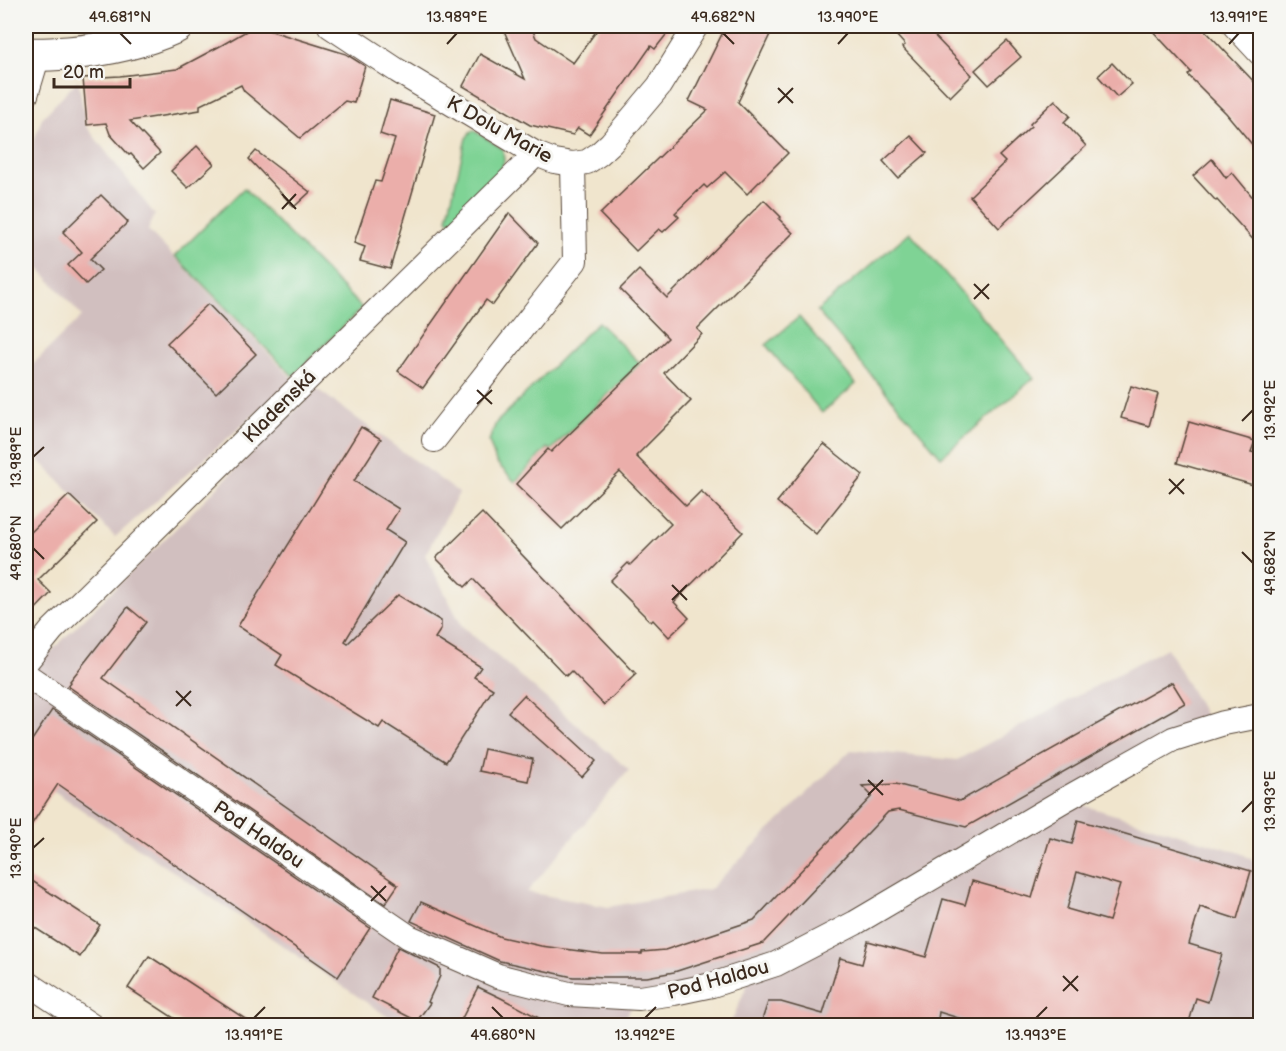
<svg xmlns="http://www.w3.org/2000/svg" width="1286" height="1051" font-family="'Balsamiq Sans',sans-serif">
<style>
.industrial{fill:#d1bfbf}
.green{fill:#7fd395;stroke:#5d7e5a;stroke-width:1.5}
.building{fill:#ebaeaa;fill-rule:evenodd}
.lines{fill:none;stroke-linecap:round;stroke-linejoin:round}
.minor-casing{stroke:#564638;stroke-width:26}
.primary-casing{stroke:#564638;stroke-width:35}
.minor{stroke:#fff;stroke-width:24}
.primary{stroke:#fff;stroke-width:33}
.ticks{fill:none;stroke:#3b2a1e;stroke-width:2}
.labels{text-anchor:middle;stroke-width:6;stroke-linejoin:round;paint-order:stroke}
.street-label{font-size:20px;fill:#3b2a1e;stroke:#f6f6f2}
.neatline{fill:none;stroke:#3b2a1e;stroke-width:2}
.ticks-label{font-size:15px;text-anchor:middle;fill:#3b2a1e}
</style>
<rect width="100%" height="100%" fill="#f6f6f2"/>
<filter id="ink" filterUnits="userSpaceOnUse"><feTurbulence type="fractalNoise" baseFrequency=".0167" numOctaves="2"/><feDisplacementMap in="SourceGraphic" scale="12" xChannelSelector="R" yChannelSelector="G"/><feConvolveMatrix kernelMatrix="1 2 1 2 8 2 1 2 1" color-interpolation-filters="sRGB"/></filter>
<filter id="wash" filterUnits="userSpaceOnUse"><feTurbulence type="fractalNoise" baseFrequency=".008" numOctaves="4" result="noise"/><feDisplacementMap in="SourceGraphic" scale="24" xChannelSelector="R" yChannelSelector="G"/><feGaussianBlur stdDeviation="1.35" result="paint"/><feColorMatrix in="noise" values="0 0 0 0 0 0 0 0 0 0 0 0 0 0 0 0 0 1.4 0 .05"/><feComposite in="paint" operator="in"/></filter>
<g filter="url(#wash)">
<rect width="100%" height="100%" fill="#f0e5cd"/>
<g class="industrial">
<polygon points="78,80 86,126 155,215 148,230 294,380 115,537 26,447 26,371 82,316 26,254 26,163 42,118"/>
<polygon points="317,389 459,493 425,555 462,626 629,770 527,892 608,907 710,889 851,750 957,760 1167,648 1206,717 1066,800 1241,853 1260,865 1260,987 1248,1026 730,1025 750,978 639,997 619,1025 400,1025 26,772 26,676"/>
</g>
<g class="green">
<polygon points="473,130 503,149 504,161 500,173 451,222 447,219 466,138"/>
<polygon points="244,188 362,308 293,376 175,256"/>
<polygon points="910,232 1034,378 941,457 817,311"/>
<polygon points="799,317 856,384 822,413 766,345"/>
<polygon points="598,322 640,363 551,450 547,448 515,482 496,462 489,441 496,423"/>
</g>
<g id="blocks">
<g class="building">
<polygon points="255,26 346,54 365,66 354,103 345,101 300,138 244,91 241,85 200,105 200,110 130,121 160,153 144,168 131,154 129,155 110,134 106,123 87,125 83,78 120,76 177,69 222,45"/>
<polygon points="502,26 531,26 536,38 573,63 600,26 673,26 655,49 651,46 589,135 578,128 573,135 530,125 463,86 480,54 525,79"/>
<polygon points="726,26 774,26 738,102 788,153 747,194 725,172 707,188 704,185 675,213 679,217 663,232 659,229 636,251 600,214 708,110 689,101"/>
<polygon points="888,26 925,26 972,75 950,97 902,47 905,45"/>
<polygon points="1148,26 1201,26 1260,88 1260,154 1226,113 1188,75 1191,72"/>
<polygon points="1007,41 1021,57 989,85 975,70"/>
<polygon points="1112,63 1132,84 1117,97 1098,76"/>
<polygon points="390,100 435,114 390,269 360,261 365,247 354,243 375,181 381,182 395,139 380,134"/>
<polygon points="1055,100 1070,116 1064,122 1086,146 999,228 970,196 1005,162 999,156 1031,126 1030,124"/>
<polygon points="911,136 927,153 898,178 883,161"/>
<polygon points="197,146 214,164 188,188 171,171"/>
<polygon points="256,151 310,192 294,207 249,159"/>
<polygon points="1212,159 1226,178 1232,172 1260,206 1260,247 1217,200 1216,201 1193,176"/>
<polygon points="101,195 128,222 90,259 101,270 86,284 68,265 82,252 63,232"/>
<polygon points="764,200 781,217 779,219 793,233 697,329 702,334 664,373 691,401 636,456 686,506 701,491 743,532 674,602 689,618 669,637 653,620 651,622 610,581 628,563 630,565 671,524 620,472 562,529 516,484 548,449 551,452 668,338 620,289 639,270 667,298"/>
<polygon points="509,213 538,243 493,305 486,300 423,388 398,371"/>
<polygon points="208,304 256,354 216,393 167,343"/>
<polygon points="1131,386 1158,394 1149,426 1121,418"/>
<polygon points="1189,422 1255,441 1251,452 1260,454 1260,487 1177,463"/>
<polygon points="361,427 381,439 354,481 399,509 386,530 405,542 345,641 348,643 398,595 441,621 441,629 435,638 481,667 474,677 493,689 446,762 383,722 379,728 276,665 282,655 238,626"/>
<polygon points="824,444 863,475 816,534 777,502"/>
<polygon points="69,495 97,522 38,580 51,593 26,619 26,537"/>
<polygon points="482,513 636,674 604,705 571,671 566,676 473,579 465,587 436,558"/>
<polygon points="128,607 146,622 103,678 398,885 385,904 68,686 71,682 70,681"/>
<polygon points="1172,682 1185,703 966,827 899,810 888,812 763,943 674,972 647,977 603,977 588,976 588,977 573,977 500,961 411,921 421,902 501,937 541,946 603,954 642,954 642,952 665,950 754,920 872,796 862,786 896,784 960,801"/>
<polygon points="524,695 596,761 582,777 508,712"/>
<polygon points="52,710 370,928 338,977 58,784 26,833 26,749"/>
<polygon points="484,749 533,759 528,781 479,771"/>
<path d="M1078 820 1251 871 1237 919 1200 907 1189 944 1222 954 1208 1002 1196 998 1188 1026H1068L1053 1021 1052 1026H984L939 1012 937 1026H760L768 1002H781L823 1014 840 958 862 964 868 941 926 957 943 899 965 905 972 881 1032 898 1050 838 1072 844ZM1077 872 1120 885 1109 921 1067 909Z"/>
<polygon points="26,877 100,925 80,957 26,922"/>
<polygon points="398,947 440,968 440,976 428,1002 430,1003 417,1021 372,998"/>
<polygon points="149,956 256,1026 186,1026 128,988"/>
<polygon points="478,987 501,998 554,1026 458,1026"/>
</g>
</g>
</g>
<g filter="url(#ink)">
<use href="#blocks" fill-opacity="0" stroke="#564638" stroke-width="1.5"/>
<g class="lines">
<g class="minor-casing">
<g id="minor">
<polyline points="330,26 398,71 536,154 554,161 573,164 587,162 599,154 611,143 659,86 696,26"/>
<polyline points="1235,26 1260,53"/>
<polyline points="26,95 38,55"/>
<polyline points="434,440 575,261 573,164"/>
<polyline points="26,662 52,630 536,154"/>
<polyline points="26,675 409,937 498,976 569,994 639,998 674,993 712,985 776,964 855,923 1064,800 1173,739 1224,723 1260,716"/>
<polyline points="26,982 92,1026"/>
</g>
</g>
<g class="primary-casing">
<path id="primary" d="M26 54C40 55 54 54 68 53 106 50 142 42 177 26"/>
</g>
<use href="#minor" class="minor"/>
<use href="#primary" class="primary"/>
</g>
</g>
<path class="ticks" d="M120 33 131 44M723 33 734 44M447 44 457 33M838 44 848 33M1229 44 1239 33M778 88 793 103M778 103 793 88M282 194 296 209M282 209 296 194M974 284 989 299M974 299 989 284M477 390 492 404M477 404 492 390M1242 421 1253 410M33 457 44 447M1169 479 1184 494M1169 494 1184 479M33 548 44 559M1242 552 1253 563M672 585 687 600M672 600 687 585M176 691 191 706M176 706 191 691M868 780 883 795M868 795 883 780M1242 812 1253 801M33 848 44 838M371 886 386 901M371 901 386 886M1063 976 1078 991M1063 991 1078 976M492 1007 503 1018M254 1018 265 1007M645 1018 656 1007M1036 1018 1047 1007"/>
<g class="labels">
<g class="street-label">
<text transform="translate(500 129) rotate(29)" y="7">K Dolu Marie</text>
<text transform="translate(279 406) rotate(-45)" y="7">Kladenská</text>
<text transform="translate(259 834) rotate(34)" y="7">Pod Haldou</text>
<text transform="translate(718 979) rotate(-15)" y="7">Pod Haldou</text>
</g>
</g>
<rect width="1286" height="1051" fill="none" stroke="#f6f6f2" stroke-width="66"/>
<path d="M54 78v9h76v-9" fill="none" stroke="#3b2a1e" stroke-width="3"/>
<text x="63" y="78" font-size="18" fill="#3b2a1e" stroke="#f6f6f2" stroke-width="4.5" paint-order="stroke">20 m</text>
<rect x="33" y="33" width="1220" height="985" class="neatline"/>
<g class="ticks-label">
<text x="120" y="22">49.681°N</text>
<text x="457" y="22">13.989°E</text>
<text x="723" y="22">49.682°N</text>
<text x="848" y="22">13.990°E</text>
<text x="1239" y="22">13.991°E</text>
<text transform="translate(1270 410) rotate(-90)" y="5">13.992°E</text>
<text transform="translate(16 457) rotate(-90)" y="5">13.989°E</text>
<text transform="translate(16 548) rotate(-90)" y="5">49.680°N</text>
<text transform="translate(1270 563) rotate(-90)" y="5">49.682°N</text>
<text transform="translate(1270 801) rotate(-90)" y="5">13.993°E</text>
<text transform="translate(16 848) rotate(-90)" y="5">13.990°E</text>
<text x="254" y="1040">13.991°E</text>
<text x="503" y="1040">49.680°N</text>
<text x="645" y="1040">13.992°E</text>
<text x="1036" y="1040">13.993°E</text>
</g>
</svg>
